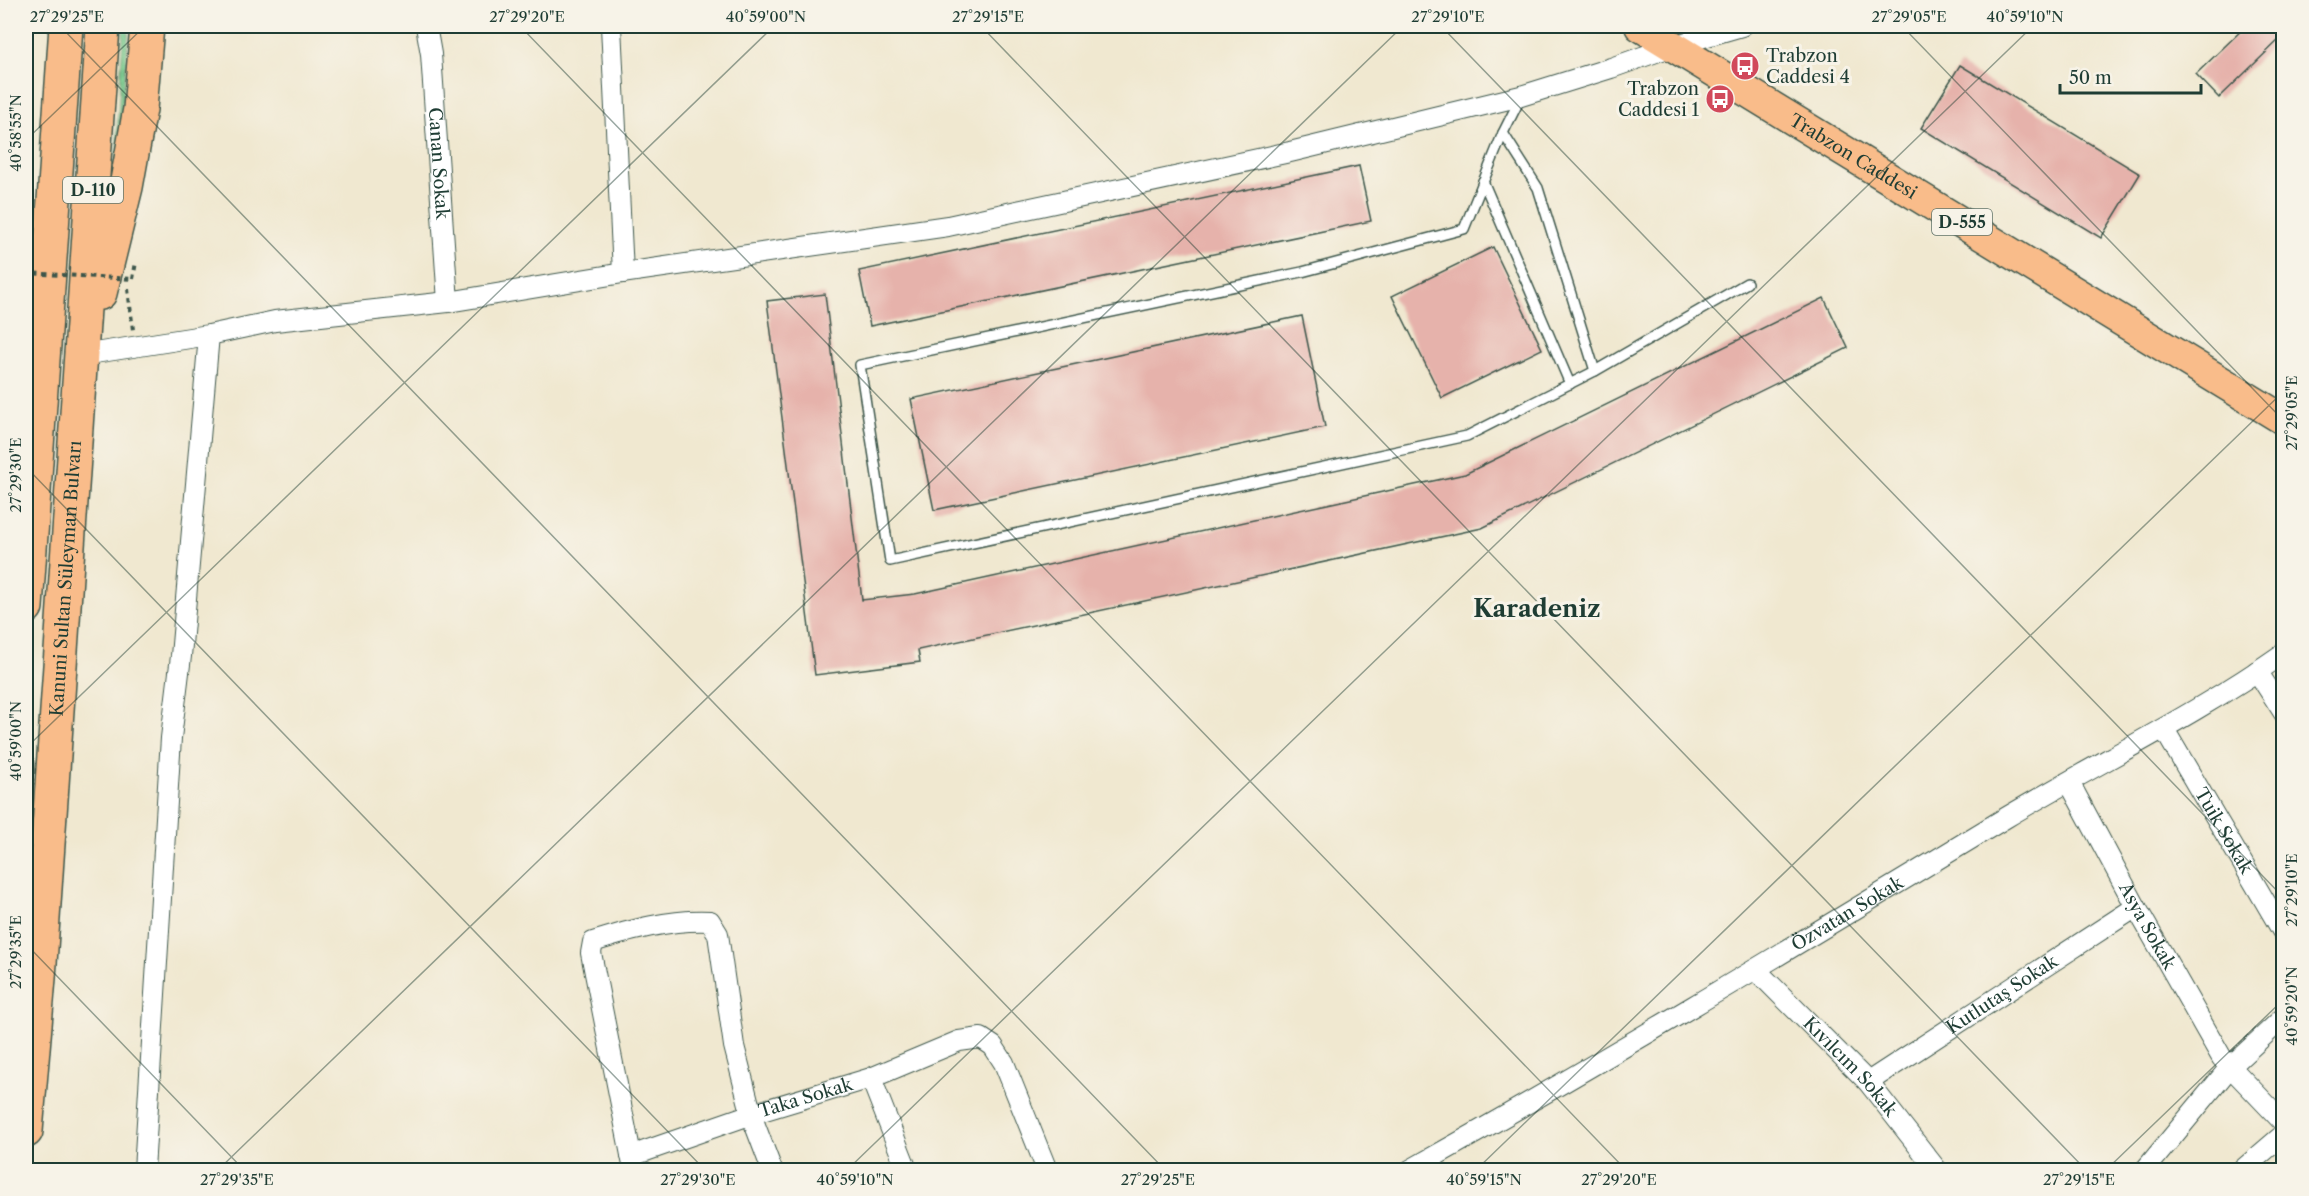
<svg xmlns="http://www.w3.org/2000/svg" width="2309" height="1196" font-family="'Libre Caslon Text',serif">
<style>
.green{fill:#8bdc9d;stroke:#558c68;stroke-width:1.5}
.building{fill:#e6b2ab}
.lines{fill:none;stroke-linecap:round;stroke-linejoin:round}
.lane-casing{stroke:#3e574b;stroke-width:12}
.street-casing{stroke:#3e574b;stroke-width:22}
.primary-casing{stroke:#3e574b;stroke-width:33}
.highway-casing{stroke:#3e574b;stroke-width:36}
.path{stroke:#3e574b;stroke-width:4;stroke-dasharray:4.5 4.5;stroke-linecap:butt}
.lane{stroke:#fff;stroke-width:9}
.street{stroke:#fff;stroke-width:20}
.primary{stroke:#f9bc8a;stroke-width:30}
.highway{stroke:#f9bc8a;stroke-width:33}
.path-bridge{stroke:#3e574b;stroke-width:4;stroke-dasharray:4.5 4.5;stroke-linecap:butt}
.ticks{fill:none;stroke:#1f3d34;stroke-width:1.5;stroke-opacity:0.45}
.labels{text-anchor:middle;stroke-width:6;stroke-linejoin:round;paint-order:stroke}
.shield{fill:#f7f3e8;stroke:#60746a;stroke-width:1.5}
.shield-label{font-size:16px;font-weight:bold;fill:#1f3d34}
.poi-label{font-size:18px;fill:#1f3d34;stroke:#f7f3e8;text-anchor:start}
.street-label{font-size:18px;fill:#1f3d34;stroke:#f7f3e8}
.district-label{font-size:24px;font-weight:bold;fill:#1f3d34;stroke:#f7f3e8}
.neatline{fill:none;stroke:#1f3d34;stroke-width:2}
.ticks-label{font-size:15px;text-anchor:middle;fill:#1f3d34}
</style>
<rect width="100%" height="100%" fill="#f7f3e8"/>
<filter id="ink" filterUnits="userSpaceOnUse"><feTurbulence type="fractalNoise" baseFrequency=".0167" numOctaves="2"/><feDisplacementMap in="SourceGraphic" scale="12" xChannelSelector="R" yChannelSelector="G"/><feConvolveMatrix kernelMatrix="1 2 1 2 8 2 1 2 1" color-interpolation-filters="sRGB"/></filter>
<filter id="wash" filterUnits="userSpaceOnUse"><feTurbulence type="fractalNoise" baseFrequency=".008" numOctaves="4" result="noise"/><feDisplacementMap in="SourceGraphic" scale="24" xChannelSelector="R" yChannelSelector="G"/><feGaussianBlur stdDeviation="1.35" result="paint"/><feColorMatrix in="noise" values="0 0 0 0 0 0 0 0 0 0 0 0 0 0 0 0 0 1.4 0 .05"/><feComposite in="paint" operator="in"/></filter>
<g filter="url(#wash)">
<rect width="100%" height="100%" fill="#f0e8d0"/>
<polygon class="green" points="124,26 129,26 117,171 115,167"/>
<g id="blocks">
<g class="building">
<polygon points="2246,26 2283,26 2283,36 2219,98 2196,74"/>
<polygon points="1960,65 2140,174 2101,238 1921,128"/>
<polygon points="1359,166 1371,221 870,326 859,271"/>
<polygon points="1493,247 1542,349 1442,398 1392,296"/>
<polygon points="825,294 862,600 915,594 1465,474 1824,298 1848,348 1482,528 918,650 920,662 815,675 767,301"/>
<polygon points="1302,316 1325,427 934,510 911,399"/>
</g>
</g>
</g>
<g filter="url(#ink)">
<use href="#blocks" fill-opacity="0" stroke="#3e574b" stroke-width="1.5"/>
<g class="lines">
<g class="lane-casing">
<g id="lane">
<polyline points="1520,99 1503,133 1464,229 1302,272 860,365 890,561 1467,436 1595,371 1747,283"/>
<polyline points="1503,133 1538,188 1595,371"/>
<polyline points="1483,181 1570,384"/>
</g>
</g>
<g class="street-casing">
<g id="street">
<path id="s1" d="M426 26 431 54 448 302"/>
<polyline points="611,26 623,273"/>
<polyline points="82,355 209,335 275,321 448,302 623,273 948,226 1290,152 1521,96 1611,68 1673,46 1742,26"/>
<polyline points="2257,671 2284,713"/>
<path id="s2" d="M2164 729 2284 934"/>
<path id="s3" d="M2069 782 2136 907 2222 1058 2284 1123"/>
<path id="s4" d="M1756 970 1868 1082 1937 1170"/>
<polyline points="871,1078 907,1170"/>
<path id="s5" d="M1868 1082 2136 907"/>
<path id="s6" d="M631 1156 752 1114 871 1078 959 1041 981 1038 993 1046 1004 1063 1047 1170"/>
<polyline points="144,1170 171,738 181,656 209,335"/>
<path d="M634 1170 591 953 593 942C631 930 670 919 710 921L718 934 734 1046 753 1120 772 1170"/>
<path id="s7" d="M1410 1170C1612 1057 1809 937 2007 817 2099 762 2196 715 2284 653"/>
<polyline points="2145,1170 2230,1067 2284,1017"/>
<polyline points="2242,1170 2284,1134"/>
</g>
</g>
<g class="primary-casing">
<g id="primary">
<path id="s8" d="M1640 26 2284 420"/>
</g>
</g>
<g class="highway-casing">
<g id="highway">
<polyline points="100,293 126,187 140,109 147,26"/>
<polyline points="26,607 66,26"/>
<path id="s9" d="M26 1131 39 978 103 26"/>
</g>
</g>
<g class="path">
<polyline points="133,279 136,262"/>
<polyline points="128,289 133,330"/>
</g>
<use href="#lane" class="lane"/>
<use href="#street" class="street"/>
<use href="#primary" class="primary"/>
<use href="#highway" class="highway"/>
<polyline class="path-bridge" points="26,273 133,279"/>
</g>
</g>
<path class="ticks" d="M60 26 1165 1170M520 26 1626 1170M981 26 2086 1170M1441 26 2284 898M1902 26 2284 421M26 140 145 26M26 467 705 1170M26 748 774 26M26 944 244 1170M218 1170 1403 26M847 1170 2033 26M1476 1170 2284 391M2106 1170 2284 999"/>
<defs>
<g id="bus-disc" transform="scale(1.5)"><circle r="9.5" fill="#d1495b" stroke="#f7f3e8"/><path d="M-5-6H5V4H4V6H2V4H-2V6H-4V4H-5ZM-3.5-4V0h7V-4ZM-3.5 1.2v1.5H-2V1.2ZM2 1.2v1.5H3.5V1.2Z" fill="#fff"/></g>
</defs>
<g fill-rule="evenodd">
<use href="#bus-disc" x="1745" y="66"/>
<use href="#bus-disc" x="1720" y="99"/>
</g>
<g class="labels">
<g class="shield">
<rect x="63" y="177" width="60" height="26" rx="4.5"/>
<rect x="1932" y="209" width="60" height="26" rx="4.5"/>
</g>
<g class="shield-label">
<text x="93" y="196">D-110</text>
<text x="1962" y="228">D-555</text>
</g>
<g class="poi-label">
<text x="1766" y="62">Trabzon<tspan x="1766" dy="21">Caddesi 4</tspan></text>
<text x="1699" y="95" text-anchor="end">Trabzon<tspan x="1699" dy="21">Caddesi 1</tspan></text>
</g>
<g class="street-label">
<text dy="6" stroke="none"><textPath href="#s8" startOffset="250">Trabzon Caddesi</textPath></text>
<text dy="6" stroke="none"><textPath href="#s1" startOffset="138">Canan Sokak</textPath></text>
<text dy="6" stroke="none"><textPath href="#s9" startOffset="554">Kanuni Sultan Süleyman Bulvarı</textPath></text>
<text dy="6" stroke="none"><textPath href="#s2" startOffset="118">Tuik Sokak</textPath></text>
<text dy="6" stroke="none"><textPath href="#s7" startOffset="507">Özvatan Sokak</textPath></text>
<text dy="6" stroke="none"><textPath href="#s3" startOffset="164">Asya Sokak</textPath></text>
<text dy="6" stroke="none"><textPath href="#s5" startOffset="160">Kutlutaş Sokak</textPath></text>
<text dy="6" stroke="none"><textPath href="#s4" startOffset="135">Kıvılcım Sokak</textPath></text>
<text dy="6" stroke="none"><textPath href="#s6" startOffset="184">Taka Sokak</textPath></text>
</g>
<g class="district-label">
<text x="1537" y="617">Karadeniz</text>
</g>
</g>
<rect width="2309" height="1196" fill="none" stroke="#f7f3e8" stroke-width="66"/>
<path d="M2060 84v9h141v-9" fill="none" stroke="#1f3d34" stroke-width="3"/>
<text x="2069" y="84" font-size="18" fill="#1f3d34" stroke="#f7f3e8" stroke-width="4.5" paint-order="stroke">50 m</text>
<rect x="33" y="33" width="2243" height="1130" class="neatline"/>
<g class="ticks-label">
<text x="67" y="22">27°29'25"E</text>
<text x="527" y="22">27°29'20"E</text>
<text x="766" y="22">40°59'00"N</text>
<text x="988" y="22">27°29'15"E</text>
<text x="1448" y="22">27°29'10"E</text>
<text x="1909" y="22">27°29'05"E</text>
<text x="2025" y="22">40°59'10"N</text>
<text transform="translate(16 133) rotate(-90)" y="5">40°58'55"N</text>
<text transform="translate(2292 413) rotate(-90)" y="5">27°29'05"E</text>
<text transform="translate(16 475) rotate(-90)" y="5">27°29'30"E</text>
<text transform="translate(16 741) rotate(-90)" y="5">40°59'00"N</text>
<text transform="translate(2292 890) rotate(-90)" y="5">27°29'10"E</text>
<text transform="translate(16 952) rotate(-90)" y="5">27°29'35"E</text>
<text transform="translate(2292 1006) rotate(-90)" y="5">40°59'20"N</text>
<text x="237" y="1185">27°29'35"E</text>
<text x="698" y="1185">27°29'30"E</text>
<text x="855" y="1185">40°59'10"N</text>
<text x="1158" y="1185">27°29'25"E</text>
<text x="1484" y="1185">40°59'15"N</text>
<text x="1619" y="1185">27°29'20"E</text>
<text x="2079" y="1185">27°29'15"E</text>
</g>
</svg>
